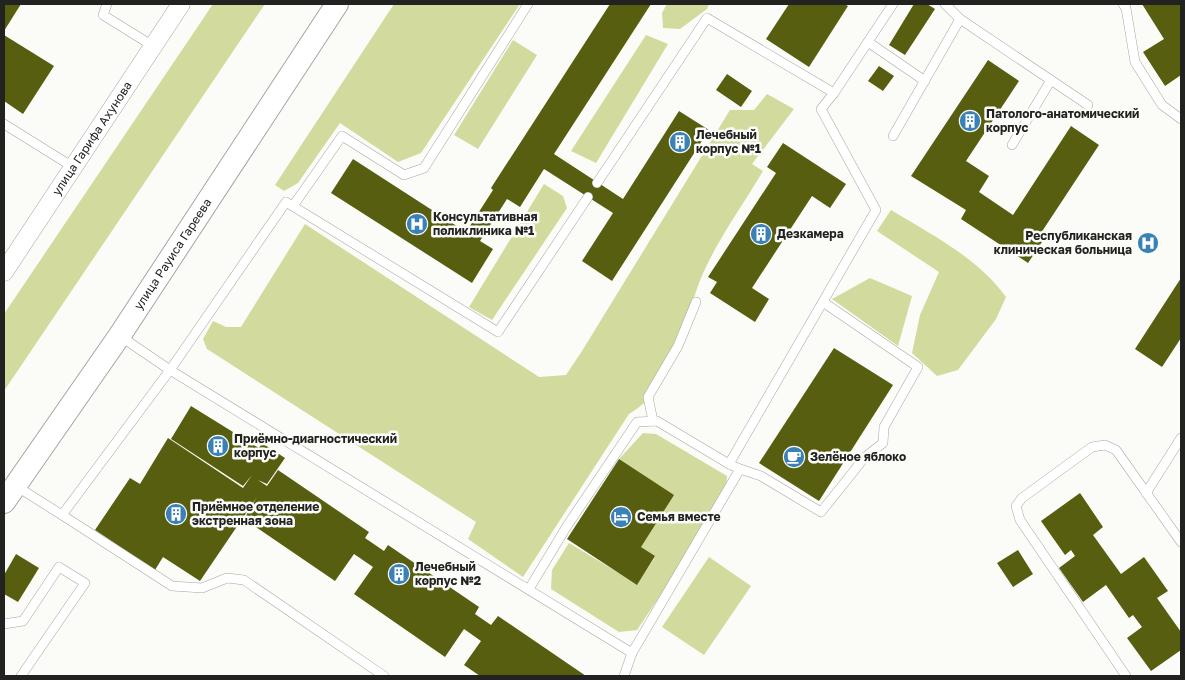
<svg xmlns="http://www.w3.org/2000/svg" width="1185" height="680" font-family="'Golos Text',sans-serif">
<style>
.green{fill:#d2db9d}
.building{fill:#575e10}
.lines{fill:none;stroke-linecap:round;stroke-linejoin:round}
.service-casing{stroke:#a5a6a2;stroke-width:10}
.minor-casing{stroke:#a5a6a2;stroke-width:19}
.tertiary-casing{stroke:#a5a6a2;stroke-width:24}
.service{stroke:#fff;stroke-width:9}
.minor{stroke:#fff;stroke-width:18}
.tertiary{stroke:#fff;stroke-width:22}
.labels{text-anchor:middle;stroke-width:5;stroke-linejoin:round;paint-order:stroke}
.poi-label{font-size:12px;font-weight:bold;fill:#222221;stroke:#fbfcf8;text-anchor:start}
.street-label{font-size:12px;fill:#222221;stroke:#fbfcf8}
</style>
<rect width="100%" height="100%" fill="#fbfcf8"/>
<g class="green">
<polygon points="213,4 265,4 4,391 4,314"/>
<polygon points="394,4 520,4 421,153 398,162 340,123 298,183 284,191 275,185"/>
<polygon points="667,4 709,4 707,9 680,29 663,28 662,13"/>
<polygon points="646,35 668,44 596,163 571,151"/>
<polygon points="513,40 537,55 478,149 454,135"/>
<path d="M767 94 794 109 752 164 763 171C744 203 721 235 705 269 681 320 683 382 629 414L523 577 468 539 476 522 207 349 203 339 213 321 226 327H241L305 224 539 377 566 375 582 351 730 110H754Z"/>
<polygon points="544,184 563,196 567,208 492,320 469,307"/>
<path d="M891 210C932 235 977 257 1006 297L996 319 958 370 937 376 912 353 920 315 939 272 877 231Z"/>
<polygon points="870,278 912,296 898,346 832,299"/>
<polygon points="643,433 656,434 727,476 726,498 637,630 619,632 551,589 552,570 569,543 637,584 655,557 641,547 619,459"/>
<polygon points="709,557 751,586 704,655 662,627"/>
</g>
<g class="building">
<polygon points="4,4 21,4 4,31"/>
<polygon points="610,4 651,4 554,154 623,199 679,111 709,130 612,281 582,261 613,213 544,169 520,207 507,199 480,241 493,249 472,283 331,193 353,159 466,232 493,190 491,188"/>
<polygon points="789,4 844,4 848,6 809,67 766,39"/>
<polygon points="914,4 927,4 935,9 905,55 889,45"/>
<polygon points="1142,4 1181,4 1181,75 1165,86 1143,52 1164,39"/>
<polygon points="4,35 54,66 23,114 4,101"/>
<polygon points="988,60 1019,81 966,161 989,176 979,192 1013,215 1071,126 1099,145 1041,233 1046,236 1028,263 961,219 966,210 911,176"/>
<polygon points="879,66 894,76 883,91 868,81"/>
<polygon points="727,74 752,91 741,107 716,90"/>
<polygon points="783,143 846,184 830,208 812,196 752,288 769,299 755,322 710,293 717,282 708,277 776,173 767,167"/>
<polygon points="1181,278 1181,338 1162,367 1135,349"/>
<polygon points="834,348 893,385 819,501 759,463"/>
<polygon points="191,406 259,448 262,443 285,458 267,484 258,480 267,486 278,470 369,532 365,538 384,551 388,545 479,607 475,614 491,625 498,616 586,676 480,676 464,665 481,641 464,629 445,657 354,594 373,567 354,554 335,581 244,519 257,497 200,581 163,557 155,570 95,530 130,478 140,484 168,438 243,488 252,475 243,486 171,439"/>
<polygon points="619,459 674,495 641,547 655,556 637,585 567,539"/>
<polygon points="1080,493 1103,527 1093,535 1121,574 1144,557 1168,591 1157,598 1181,632 1181,650 1151,671 1127,638 1142,627 1133,615 1129,618 1106,585 1083,602 1059,568 1075,556 1071,550 1065,555 1041,521"/>
<polygon points="1018,550 1033,574 1013,587 997,563"/>
<polygon points="16,554 39,568 18,602 4,594 4,575"/>
</g>
<g class="lines">
<g class="service-casing">
<g id="service">
<polyline points="107,4 103,15 153,46"/>
<polyline points="945,4 960,19 1088,105"/>
<polyline points="1123,4 1126,8 1135,62 1162,105 1181,119"/>
<polyline points="868,42 925,81"/>
<polyline points="834,93 893,4"/>
<polyline points="4,124 73,167"/>
<polyline points="893,136 960,19"/>
<polyline points="1012,145 1051,80"/>
<polyline points="597,183 707,18 834,93 821,109 876,210 729,464 740,469 632,653 624,676"/>
<polyline points="293,206 342,136 404,175 424,168 528,4"/>
<polyline points="120,336 170,370 632,653"/>
<polyline points="653,421 648,397 678,346 696,302"/>
<polyline points="740,469 761,476 821,512 865,457 883,443 884,427 918,367 823,302"/>
<polyline points="16,486 62,515"/>
<polyline points="1146,493 1181,438"/>
<polyline points="529,589 567,526 637,422 657,421 729,464"/>
<polyline points="4,624 23,621 59,567 85,583 21,676"/>
<polyline points="384,676 244,580 227,578 202,588 172,586 62,515 170,370 286,202 498,332 588,197"/>
<polyline points="1126,676 1020,520 1016,506 1022,498 1092,447 1105,445 1116,450 1181,542"/>
</g>
</g>
<g class="minor-casing">
<g id="minor">
<path id="s1" d="M4 272 181 4"/>
</g>
</g>
<g class="tertiary-casing">
<g id="tertiary">
<path id="s2" d="M4 502 120 335 337 4"/>
</g>
</g>
<use href="#service" class="service"/>
<use href="#minor" class="minor"/>
<use href="#tertiary" class="tertiary"/>
</g>
<defs>
<g id="building-disc" transform="scale(1.125)"><circle r="9.5" fill="#3a81b6" stroke="#fbfcf8"/><path d="M-4-6H4V6H1V3H-1V6H-4ZM-2.5-4.3h1.7v1.8h-1.7ZM.8-4.3h1.7v1.8H.8ZM-2.5-1h1.7V.8h-1.7ZM.8-1h1.7V.8H.8Z" fill="#fff"/></g>
<g id="hospital-disc" transform="scale(1.125)"><circle r="9.5" fill="#3a81b6" stroke="#fbfcf8"/><path d="M-5-5h3v3.5h4V-5h3V5h-3V1.5h-4V5h-3Z" fill="#fff"/></g>
<g id="cafe-disc" transform="scale(1.125)"><circle r="9.5" fill="#3a81b6" stroke="#fbfcf8"/><path d="M-5.5-4.5H6V0H3Q3 3.5 0 3.5H-2.5Q-5.5 3.5-5.5 0ZM3-3.2v2h1.7v-2ZM-6 4.5H4V6H-6Z" fill="#fff"/></g>
<g id="hotel-disc" transform="scale(1.125)"><circle r="9.5" fill="#3a81b6" stroke="#fbfcf8"/><path d="M-6-4.5h1.5V1H6V5H4.5V3h-9V5H-6ZM-4 0a1.8 1.8 0 1 1 3.6 0ZM.5 0V-2.5h3Q6-2.5 6 0Z" fill="#fff"/></g>
</defs>
<g fill-rule="evenodd">
<use href="#building-disc" x="970" y="121"/>
<use href="#building-disc" x="680" y="142"/>
<use href="#hospital-disc" x="417" y="224"/>
<use href="#building-disc" x="761" y="234"/>
<use href="#hospital-disc" x="1148" y="243"/>
<use href="#building-disc" x="218" y="446"/>
<use href="#cafe-disc" x="794" y="457"/>
<use href="#building-disc" x="176" y="514"/>
<use href="#hotel-disc" x="621" y="517"/>
<use href="#building-disc" x="399" y="574"/>
</g>
<g class="labels">
<g class="poi-label">
<text x="986" y="118">Патолого-анатомический<tspan x="986" dy="14">корпус</tspan></text>
<text x="696" y="139">Лечебный<tspan x="696" dy="14">корпус №1</tspan></text>
<text x="433" y="221">Консультативная<tspan x="433" dy="14">поликлиника №1</tspan></text>
<text x="777" y="238">Дезкамера</text>
<text x="1132" y="240" text-anchor="end">Республиканская<tspan x="1132" dy="14">клиническая больница</tspan></text>
<text x="234" y="443">Приёмно-диагностический<tspan x="234" dy="14">корпус</tspan></text>
<text x="810" y="461">Зелёное яблоко</text>
<text x="192" y="511">Приёмное отделение<tspan x="192" dy="14">экстренная зона</tspan></text>
<text x="637" y="521">Семья вместе</text>
<text x="415" y="571">Лечебный<tspan x="415" dy="14">корпус №2</tspan></text>
</g>
<g class="street-label">
<text dy="4" stroke="none"><textPath href="#s1" startOffset="160">улица Гарифа Ахунова</textPath></text>
<text dy="4" stroke="none"><textPath href="#s2" startOffset="300">улица Рауиса Гареева</textPath></text>
</g>
</g>
<rect width="1185" height="680" fill="none" stroke="#222221" stroke-width="10"/>
</svg>
